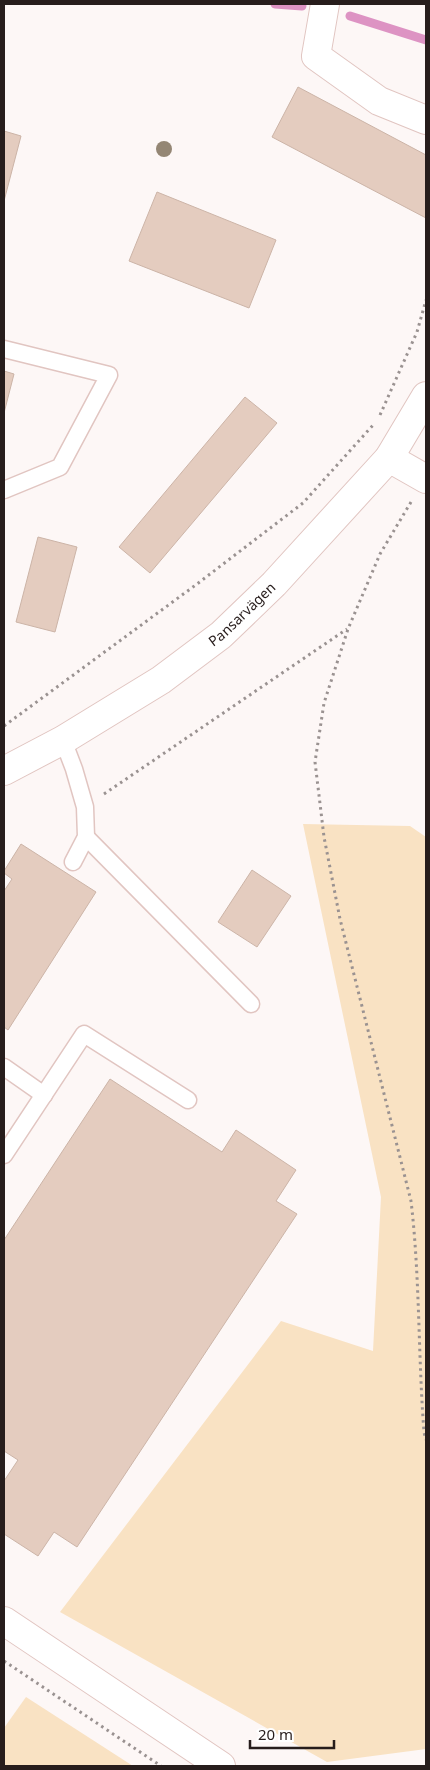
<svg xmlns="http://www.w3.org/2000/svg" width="430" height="1770" font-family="'Noto Sans',sans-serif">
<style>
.green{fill:#f9e2c3}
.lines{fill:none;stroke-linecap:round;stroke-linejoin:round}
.stream{stroke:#dd93c3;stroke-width:9}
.building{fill:#e4ccbf;stroke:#ccb4a7}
.service-casing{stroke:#e1c5c1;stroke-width:19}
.minor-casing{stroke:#e1c5c1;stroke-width:30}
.path{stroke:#9a9291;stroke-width:3;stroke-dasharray:2.5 4;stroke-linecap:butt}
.service{stroke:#fff;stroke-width:16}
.minor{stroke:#fff;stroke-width:28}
.tree{fill:#948674}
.labels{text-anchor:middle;stroke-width:5;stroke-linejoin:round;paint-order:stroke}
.street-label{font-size:14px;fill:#271d1c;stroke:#fff}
</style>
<rect width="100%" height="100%" fill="#fdf7f6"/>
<g class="green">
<polygon points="303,824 410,826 426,837 426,1749 327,1762 60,1612 281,1321 373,1351 381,1197"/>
<polygon points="26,1697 133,1766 4,1766 4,1728"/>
</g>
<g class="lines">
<g class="stream">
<polyline points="275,4 302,6"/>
<polyline points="350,16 426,40"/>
</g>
</g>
<g class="building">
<polygon points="298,87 426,155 426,218 272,137"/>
<polygon points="4,131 21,136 4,201"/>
<polygon points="157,192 276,240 249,308 129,261"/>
<polygon points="4,371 14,374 4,413"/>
<polygon points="245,397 277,423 150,573 119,547"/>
<polygon points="38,537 77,547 55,632 16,622"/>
<polygon points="21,844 96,892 8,1030 4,1027 4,891 12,879 4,873 4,871"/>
<polygon points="252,870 291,896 257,947 218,922"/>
<polygon points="110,1079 222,1152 236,1130 296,1170 276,1201 297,1214 77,1547 54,1532 38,1556 4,1534 4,1481 18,1460 4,1451 4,1240"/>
</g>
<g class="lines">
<g class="service-casing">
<g id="service">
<polyline points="4,349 109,375 60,467 4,490"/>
<polyline points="63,740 74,769 85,807 86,837 73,862"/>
<polyline points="86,837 251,1004"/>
<polyline points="4,1067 44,1095"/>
<polyline points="4,1155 84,1034 188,1100"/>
</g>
</g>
<g class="minor-casing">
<g id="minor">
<polyline points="325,4 316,56 379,101 426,120"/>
<polyline points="389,458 426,479"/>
<path id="s1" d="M4 771 63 740 161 680 221 635 274 584 389 458 426 396"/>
<polyline points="4,1621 221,1766"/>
</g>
</g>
<g class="path">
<polyline points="380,415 417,332 426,300"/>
<path d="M411 502 380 554 348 629 324 703 315 762 324 837 340 919 411 1201C420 1277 418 1355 424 1432L426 1440"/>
<polyline points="4,726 197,584 303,503 374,424"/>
<polyline points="104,794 347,629"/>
<polyline points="4,1661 161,1766"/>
</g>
<use href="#service" class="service"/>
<use href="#minor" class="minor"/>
</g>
<circle class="tree" cx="164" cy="149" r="8"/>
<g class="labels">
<g class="street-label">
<text dy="5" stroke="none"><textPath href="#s1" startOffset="286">Pansarvägen</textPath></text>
</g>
</g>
<rect width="430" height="1770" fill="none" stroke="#271d1c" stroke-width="10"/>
<path d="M250 1740v8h84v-8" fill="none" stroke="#271d1c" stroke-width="2.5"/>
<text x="258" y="1740" font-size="15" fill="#271d1c" stroke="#ffffff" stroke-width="4" paint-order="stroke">20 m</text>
</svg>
